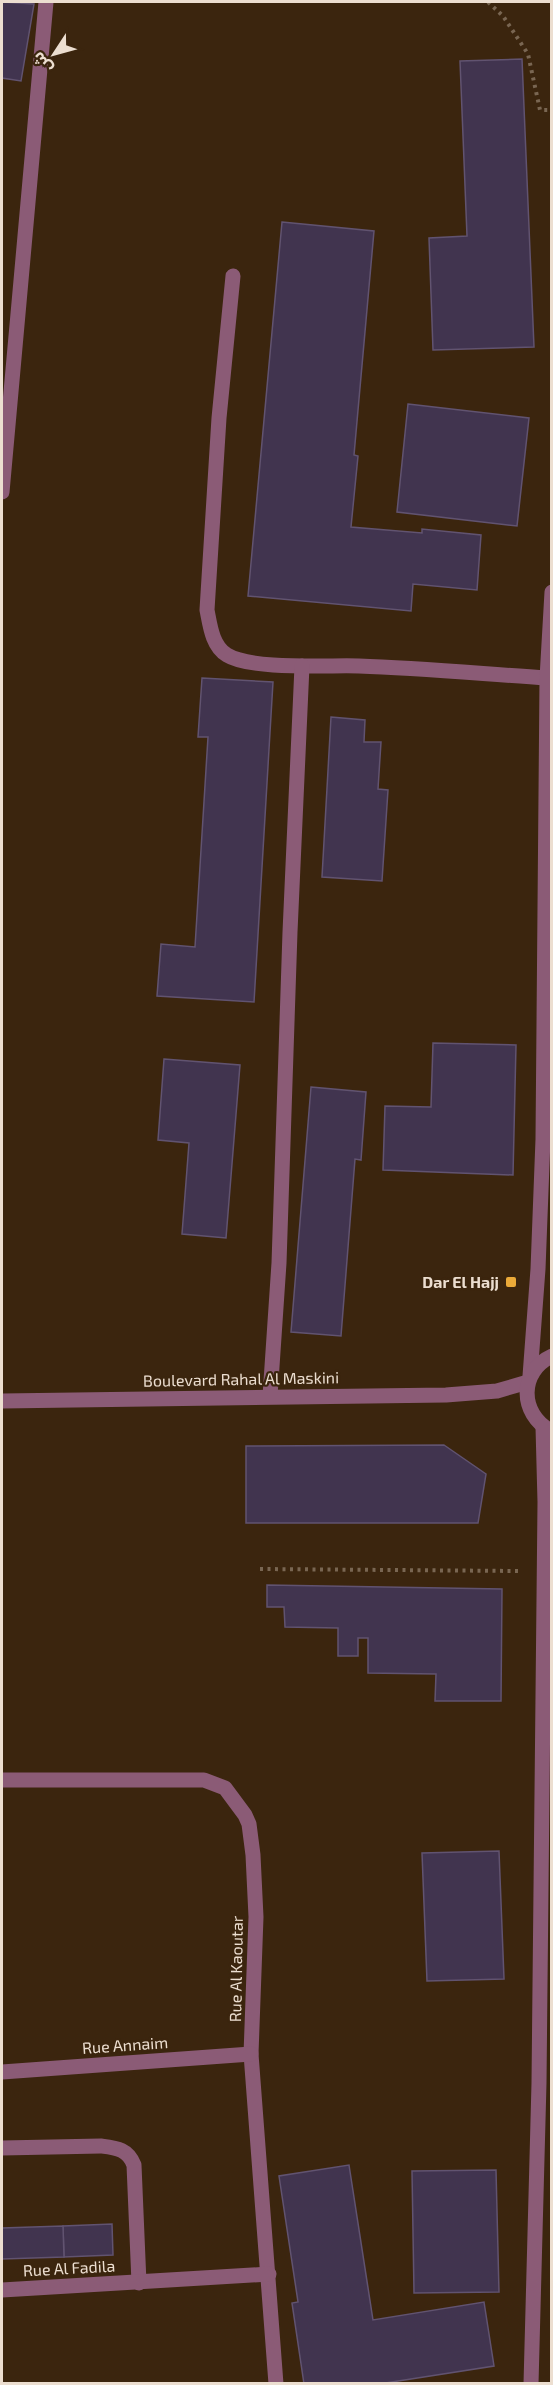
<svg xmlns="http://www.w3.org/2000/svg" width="553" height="2385" font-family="'Exo 2','Noto Sans Arabic',sans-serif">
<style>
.building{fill:#41344f;stroke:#615370;stroke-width:1.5}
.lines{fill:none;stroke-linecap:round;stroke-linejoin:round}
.path{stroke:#796652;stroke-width:4;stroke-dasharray:3 4.5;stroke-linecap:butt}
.minor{stroke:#8b5b76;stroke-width:15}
.poi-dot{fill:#ebaa39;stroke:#3b250e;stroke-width:2}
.labels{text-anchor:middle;stroke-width:4.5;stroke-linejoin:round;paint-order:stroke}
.poi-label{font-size:16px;font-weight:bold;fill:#ecded0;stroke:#3b250e;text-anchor:end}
.street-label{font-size:16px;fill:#ecded0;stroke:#3b250e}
</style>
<rect width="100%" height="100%" fill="#3b250e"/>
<g class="building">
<polygon points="2,2 34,4 21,81 2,78"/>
<polygon points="522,59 534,347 433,350 429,238 467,236 460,61"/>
<polygon points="282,222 374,231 354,455 358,456 351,527 422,533 422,529 481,535 477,590 413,584 411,611 248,596"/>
<polygon points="408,404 529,418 517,526 397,512"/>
<polygon points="202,678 273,682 254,1002 157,996 161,944 195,947 208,737 198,737"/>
<polygon points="331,717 365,720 364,742 381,742 378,789 388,790 382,881 322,877"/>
<polygon points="433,1043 516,1045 513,1175 383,1170 385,1106 431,1107"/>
<polygon points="164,1059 240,1065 226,1238 182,1234 189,1143 158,1140"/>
<polygon points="311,1087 366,1092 361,1160 355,1159 341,1336 291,1332"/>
<polygon points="444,1445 486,1474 478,1523 246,1523 246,1446"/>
<polygon points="267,1585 502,1589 501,1701 435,1701 436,1674 368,1673 368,1638 358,1638 358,1656 338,1656 338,1628 285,1627 284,1607 267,1607"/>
<polygon points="499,1851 504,1979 427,1981 422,1853"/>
<polygon points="349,2165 373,2320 484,2302 494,2366 379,2384 304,2384 292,2303 298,2302 279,2176"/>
<polygon points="496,2170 499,2292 414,2293 412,2171"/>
<polygon points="112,2224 113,2255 64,2257 63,2226"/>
<polygon points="63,2226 64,2257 2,2259 2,2228"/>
</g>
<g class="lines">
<g class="path">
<polyline points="488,2 503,16 528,54 540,110 552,110"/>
<polyline points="260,1569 519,1571"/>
</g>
<g class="minor">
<path d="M233 276 219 418 207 610C210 625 212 646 227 655 251 670 328 665 359 666 421 668 484 674 547 678"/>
<polyline points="2,492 46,2"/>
<polyline points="530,1376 538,1269 543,1139 547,678 552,592"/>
<polyline points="270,1396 279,1263 290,932 302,666"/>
<polyline points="2,1401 446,1395 497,1391 528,1382"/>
<path d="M551 1431C519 1414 519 1371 552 1356"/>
<polyline points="2,1780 204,1780 225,1788 245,1815 249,1824 253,1855 256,1917 251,2054 276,2384"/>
<polyline points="2,2072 251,2054"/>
<path d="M2 2148 101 2146C117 2148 128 2149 134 2165L139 2283"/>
<polyline points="2,2290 269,2274"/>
<polyline points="531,2384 539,2083 545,1502 543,1427"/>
</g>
</g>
<rect class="poi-dot" x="505" y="1276" width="12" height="12" rx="3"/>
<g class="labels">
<g class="poi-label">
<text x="499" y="1288">Dar El Hajj</text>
</g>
<g class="street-label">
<text transform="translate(241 1379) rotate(-1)" y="6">Boulevard Rahal Al Maskini</text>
<text transform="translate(236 1969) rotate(-89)" y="6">Rue Al Kaoutar</text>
<text transform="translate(125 2045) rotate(-4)" y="6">Rue Annaim</text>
<text transform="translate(69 2268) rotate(-3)" y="6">Rue Al Fadila</text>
</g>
</g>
<rect width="553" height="2385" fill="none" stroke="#ecded0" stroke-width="6"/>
<g transform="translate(54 54) rotate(234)" stroke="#3b250e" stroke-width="4.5" paint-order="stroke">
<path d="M0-4.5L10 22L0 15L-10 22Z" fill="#ecded0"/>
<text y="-9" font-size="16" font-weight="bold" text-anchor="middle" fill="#ecded0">ش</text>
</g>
</svg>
